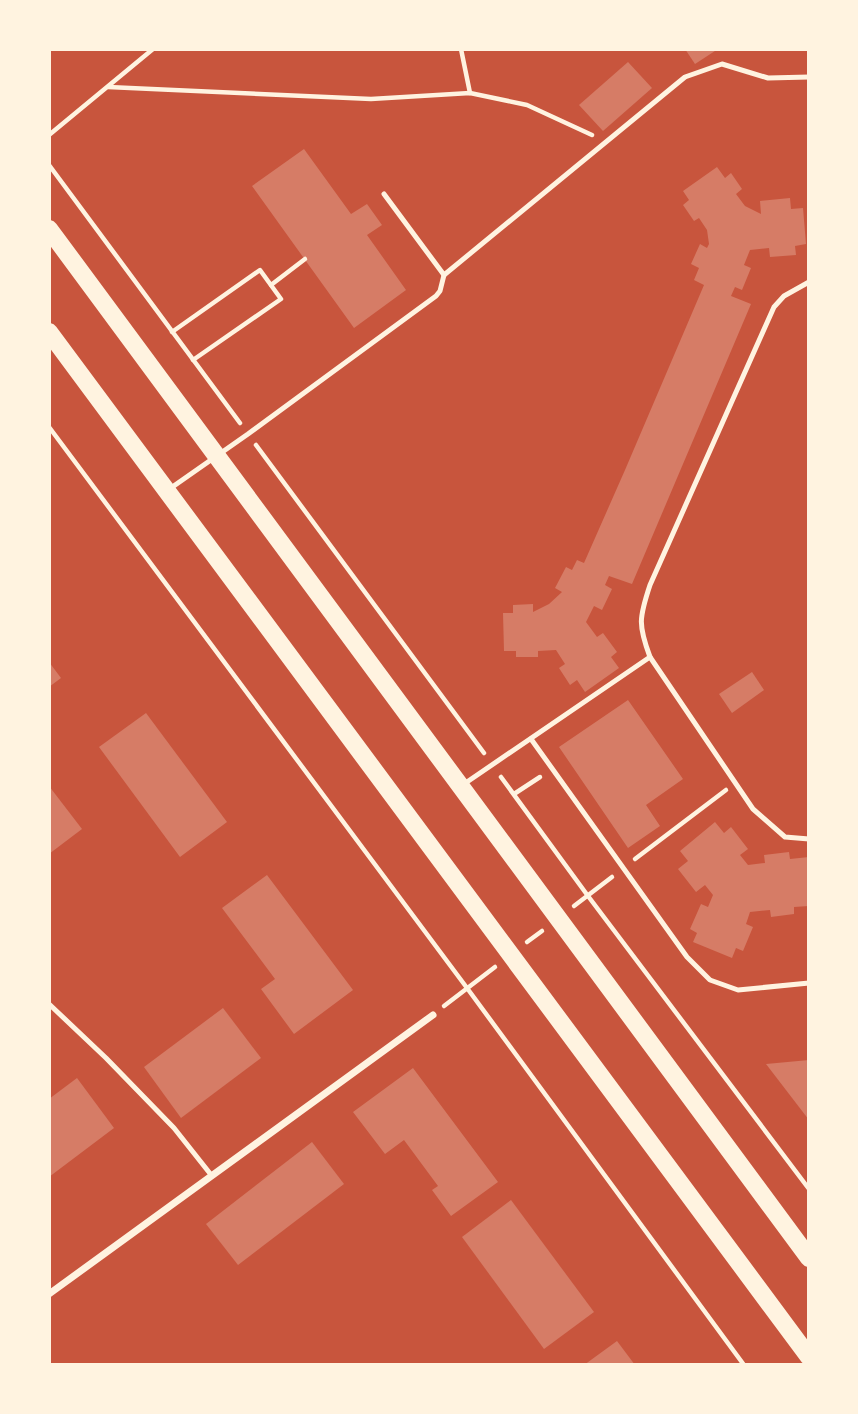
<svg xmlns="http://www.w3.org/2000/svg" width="858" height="1414" font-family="'Roboto Condensed',sans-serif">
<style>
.building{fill:#d67c66}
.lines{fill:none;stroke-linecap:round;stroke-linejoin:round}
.path{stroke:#fff3e0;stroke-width:4.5}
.service{stroke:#fff3e0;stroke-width:5}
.minor{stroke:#fff3e0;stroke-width:7}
.primary{stroke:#fff3e0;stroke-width:18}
</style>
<rect width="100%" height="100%" fill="#c8553d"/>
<g class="building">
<polygon points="685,49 718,49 695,64"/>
<polygon points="628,62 652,88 603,131 579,105"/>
<polygon points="304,149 351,214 367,204 382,225 367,235 406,290 354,328 252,186"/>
<polygon points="717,167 725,178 731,173 742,189 736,194 745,206 761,214 760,201 790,198 791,209 803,208 806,244 795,246 796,255 770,257 769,248 750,250 744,265 751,268 742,290 735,287 731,296 751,304 632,584 609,576 605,585 612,589 602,610 594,606 586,622 597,637 603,633 617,652 611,657 619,668 585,692 577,680 570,685 559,668 565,664 556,650 538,651 538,657 516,657 516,651 504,651 503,613 513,613 513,605 533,604 533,612 549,604 562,592 555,588 566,567 572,570 577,560 584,563 625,470 704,285 694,280 699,268 691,264 700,244 707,248 709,244 707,230 699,218 694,221 683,205 689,200 683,191"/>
<polygon points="49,662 61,678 49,687"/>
<polygon points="752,672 764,690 732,713 719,694"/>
<polygon points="628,700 683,779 646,805 660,826 628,848 559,747"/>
<polygon points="146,713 227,822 180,857 99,747"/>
<polygon points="49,786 82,829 49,854"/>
<polygon points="715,822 724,833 731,827 748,849 740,855 748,865 765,863 764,855 789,852 790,859 809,857 809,906 794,907 794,914 771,917 770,910 750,912 746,924 753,927 743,951 736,948 732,958 693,942 697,933 690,929 701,904 708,907 713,895 705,885 696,892 678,869 688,861 680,851"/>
<polygon points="267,875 353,990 294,1034 261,989 275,979 222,908"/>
<polygon points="223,1008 261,1058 181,1118 144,1067"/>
<polygon points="809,1060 809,1120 766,1064"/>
<polygon points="413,1068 498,1182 451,1216 432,1190 438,1186 404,1140 385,1154 353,1112"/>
<polygon points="77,1078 114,1128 49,1177 49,1099"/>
<polygon points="312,1142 344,1184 238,1265 206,1224"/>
<polygon points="511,1200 594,1312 544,1349 462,1237"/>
<polygon points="617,1341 635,1365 584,1365"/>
</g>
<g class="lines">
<g class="path">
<polyline points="461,49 470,93"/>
<polyline points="108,87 371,99 470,93 527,105 592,135"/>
<polyline points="49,135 153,49"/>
<polyline points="49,165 240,423"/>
<polyline points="271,285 305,259"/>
<polyline points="172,332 260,270 281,299 193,360"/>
<polyline points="49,427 467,988 744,1365"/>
<polyline points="256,445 484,753"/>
<polyline points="501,777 588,896 809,1189"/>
<polyline points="514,794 540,777"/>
<polyline points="635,859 726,790"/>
<polyline points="574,906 612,877"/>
<polyline points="527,942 542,931"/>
<polyline points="444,1006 495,967"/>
</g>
<g class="service">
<polyline points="384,194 444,275 685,77 722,64 768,78 809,77"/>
<path d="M809 282 784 296 774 307 650 585C639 618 638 625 650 657L753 809 785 837 809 839"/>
<polyline points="168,490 248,434 436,296 440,291 444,275"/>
<polyline points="531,739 687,957 710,980 738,990 809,983"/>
<polyline points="464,784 650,657"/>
<polyline points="49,1004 106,1058 174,1128 212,1176"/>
</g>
<polyline class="minor" points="49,1294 433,1015"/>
<g class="primary">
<polyline points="49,229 809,1258"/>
<polyline points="49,332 809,1357"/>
</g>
</g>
<rect width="858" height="1414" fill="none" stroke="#fff3e0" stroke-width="102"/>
</svg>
